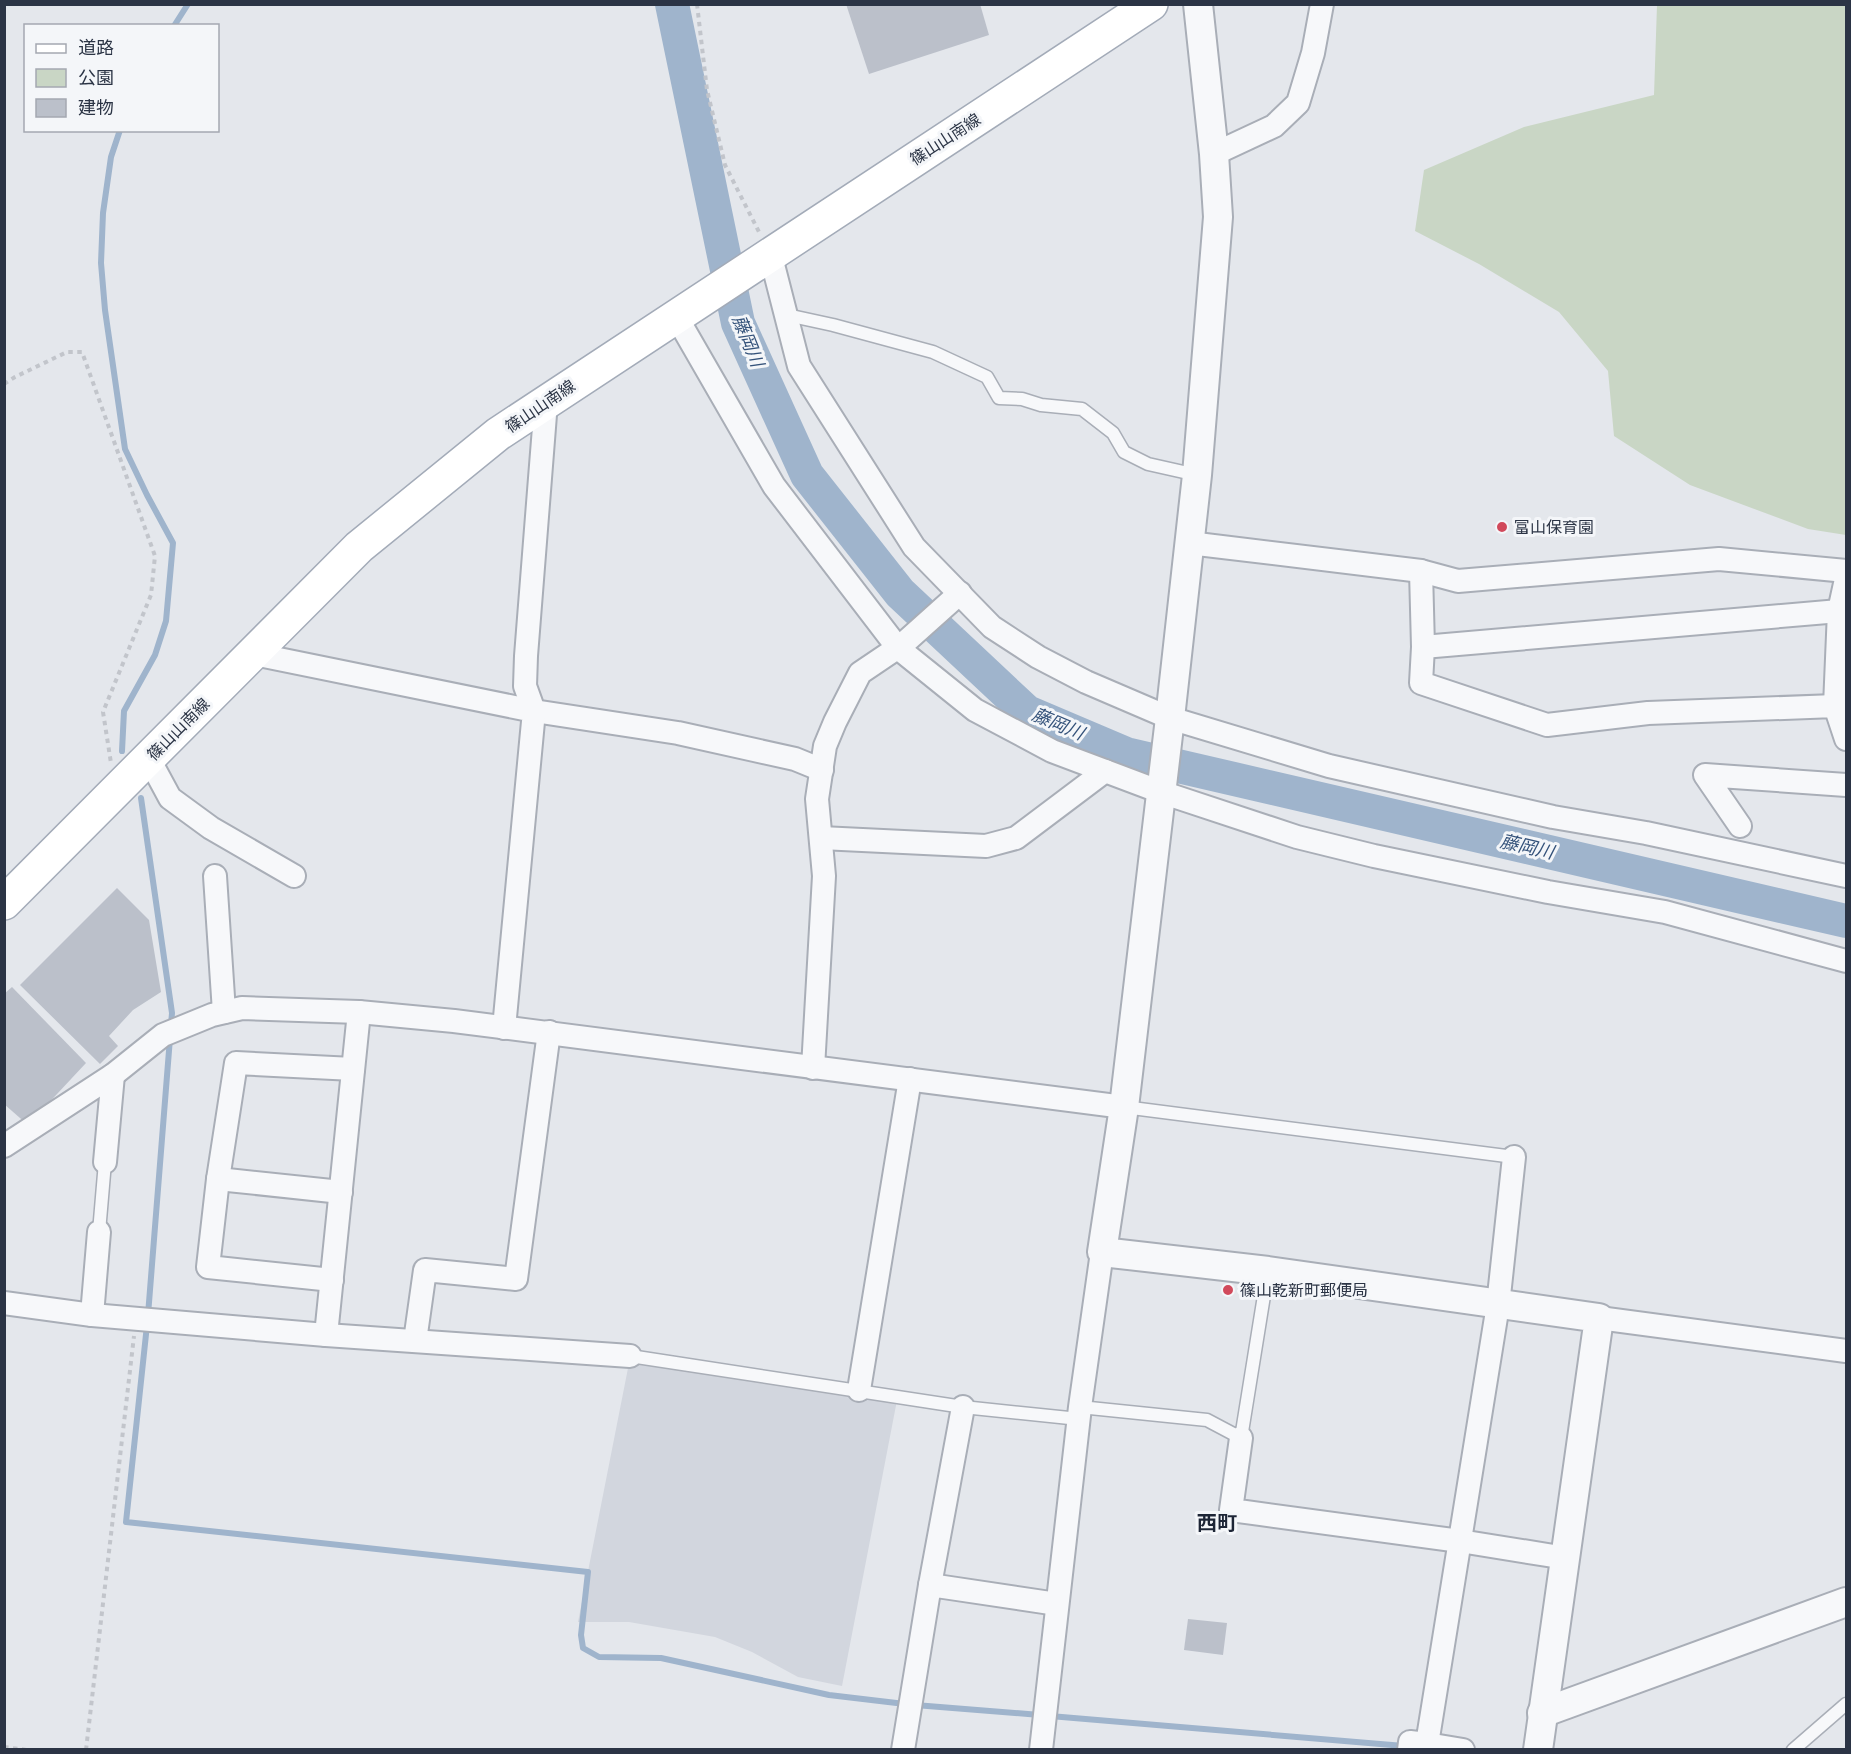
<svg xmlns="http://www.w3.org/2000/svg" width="1851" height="1754" font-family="'Fira Sans Condensed','Noto Sans JP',sans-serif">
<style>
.built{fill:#d2d6de}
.green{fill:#c9d6c5}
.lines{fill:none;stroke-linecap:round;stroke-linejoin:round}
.stream{stroke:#9fb4cc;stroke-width:6}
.river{stroke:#9fb4cc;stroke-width:34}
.building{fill:#bbc0ca}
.service-casing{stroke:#a9aeb7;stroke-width:15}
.minor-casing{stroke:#a9aeb7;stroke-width:26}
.tertiary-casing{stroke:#a9aeb7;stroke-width:32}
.primary-casing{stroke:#a3abb8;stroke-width:36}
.path{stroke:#c2c5cb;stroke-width:4;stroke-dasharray:4.5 4.5;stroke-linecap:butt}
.service{stroke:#f7f8fa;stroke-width:12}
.minor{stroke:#f7f8fa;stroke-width:22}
.tertiary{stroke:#f7f8fa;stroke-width:28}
.primary{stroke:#fff;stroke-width:33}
.poi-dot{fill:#d1495b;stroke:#f4f6f9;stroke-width:2}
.labels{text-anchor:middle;stroke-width:6;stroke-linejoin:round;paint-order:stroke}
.street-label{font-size:16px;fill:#2b3445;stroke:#f4f6f9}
.poi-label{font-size:16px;fill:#2b3445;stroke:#f4f6f9;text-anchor:start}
.water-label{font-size:18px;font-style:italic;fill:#34527a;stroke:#f4f6f9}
.quarter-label{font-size:20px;font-weight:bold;fill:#1d2536;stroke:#f4f6f9}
</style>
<rect width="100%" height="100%" fill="#e4e7ec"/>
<polygon class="built" points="630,1358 898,1395 842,1686 798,1677 752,1652 715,1637 629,1622 578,1622"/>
<polygon class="green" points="1657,5 1846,5 1846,535 1808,529 1690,485 1614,436 1608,371 1559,312 1479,264 1415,231 1424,170 1524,127 1654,95"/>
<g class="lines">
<g class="stream">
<polyline points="174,26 188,4"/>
<polyline points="120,130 111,157 103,213 101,263 105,310 125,449 147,495 173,543 166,621 155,655 124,711 122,751"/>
<polyline points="141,798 172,1013 171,1025"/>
<polyline points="148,1315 170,1038"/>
<polyline points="147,1325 126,1522 588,1572 581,1635 583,1648 599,1657 661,1658 829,1695 905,1704"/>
<polyline points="915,1705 1040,1715"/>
<polyline points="1050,1716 1404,1746"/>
</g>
<polyline class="river" points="672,4 738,323 807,475 900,593 1027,712 1126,754 1846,921"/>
</g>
<g class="building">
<polygon points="846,4 980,4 989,35 869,74"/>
<polygon points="117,888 149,920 161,992 133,1010 109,1036 118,1046 100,1064 20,985"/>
<polygon points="12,987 86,1063 28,1125 4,1104 4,994"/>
<polygon points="1188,1619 1227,1623 1223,1655 1184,1650"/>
</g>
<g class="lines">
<g class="service-casing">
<g id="service">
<polyline points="787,315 833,325 933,352 987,377 999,398 1022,399 1041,405 1082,409 1113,433 1124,452 1148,464 1197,475"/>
<polyline points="1124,1107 1514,1157"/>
<polyline points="99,1232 105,1162"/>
<polyline points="630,1356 963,1407 1079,1419"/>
<polyline points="1080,1407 1207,1420 1241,1438 1268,1271"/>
<polyline points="1793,1750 1846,1704"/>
</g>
</g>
<g class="minor-casing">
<g id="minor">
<polyline points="1214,154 1274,126 1298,103 1313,53 1322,4"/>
<polyline points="770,253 799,366 914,547 992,627 1038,657 1086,682 1170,718 1329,766 1553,817 1646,833 1846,876"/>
<polyline points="676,316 774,486 898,648 975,710 1052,751 1161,792 1297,837 1374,856 1548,892 1665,912 1846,961"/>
<polyline points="546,402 526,656 525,686 534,711 678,733 795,759 822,770"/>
<polyline points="1189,543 1421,571 1458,581 1719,559 1846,571"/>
<polyline points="1421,571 1423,647 1421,683 1547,725 1648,713 1835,706 1846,739"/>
<polyline points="1423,647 1839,611"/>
<polyline points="254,654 534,711 504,1028"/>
<polyline points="1835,706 1839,611 1846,579"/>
<polyline points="149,759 170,798 211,828 294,876"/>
<polyline points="1740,826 1705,775 1846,785"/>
<polyline points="821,838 986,846 1016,838 1105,771"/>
<polyline points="215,876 224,1012"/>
<polyline points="813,1068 824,876 817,799 825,746 835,722 860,673 903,644 960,593"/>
<polyline points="4,1146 113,1075 163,1035 212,1015 242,1008 359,1012 454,1021 1124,1107"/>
<polyline points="105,1162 113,1075"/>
<polyline points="218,1179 341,1192"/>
<polyline points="332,1280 208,1267 218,1179 236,1063 353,1069"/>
<polyline points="4,1303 92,1315 326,1335 630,1356"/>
<polyline points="92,1315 99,1232"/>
<polyline points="1599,1318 1846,1351"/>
<polyline points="326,1335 359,1012"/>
<polyline points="415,1341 425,1270 516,1279 549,1032"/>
<polyline points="859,1390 910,1079"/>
<polyline points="1241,1438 1231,1510 1460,1541 1566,1558"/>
<polyline points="930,1585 963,1407"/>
<polyline points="1427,1744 1463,1750"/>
<polyline points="903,1750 930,1585 1057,1604"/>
<polyline points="1041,1750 1080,1407 1102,1252"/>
<polyline points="1409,1750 1410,1742 1427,1744 1498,1305 1514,1157"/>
</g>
</g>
<g class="tertiary-casing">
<g id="tertiary">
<polyline points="1198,4 1214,154 1218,217 1197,475 1170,718 1124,1107 1102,1252 1268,1271 1599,1318 1538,1750"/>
<polyline points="1542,1713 1846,1602"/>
</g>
</g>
<g class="primary-casing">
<polyline id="primary" points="4,903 359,547 498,434 1151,4"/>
</g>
<g class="path">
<polyline points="697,4 707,90 725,165 760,234"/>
<polyline points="4,384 15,377 67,352 82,352 155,556 151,595 103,712 111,763"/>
<polyline points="4,1747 27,1750"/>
<polyline points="86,1750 134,1336"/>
</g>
<use href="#service" class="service"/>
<use href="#minor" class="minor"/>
<use href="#tertiary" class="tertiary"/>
<use href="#primary" class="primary"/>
</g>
<g class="poi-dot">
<circle cx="1502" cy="527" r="6"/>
<circle cx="1228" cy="1290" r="6"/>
</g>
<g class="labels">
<g class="street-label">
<text transform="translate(945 139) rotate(-33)" y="6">篠山山南線</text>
<text transform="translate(540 406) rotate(-34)" y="6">篠山山南線</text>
<text transform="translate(178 729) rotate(-45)" y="6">篠山山南線</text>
</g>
<g class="poi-label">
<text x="1514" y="533">富山保育園</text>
<text x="1240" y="1296">篠山乾新町郵便局</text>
</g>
<g class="water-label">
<text transform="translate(748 341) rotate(68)" y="6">藤岡川</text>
<text transform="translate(1058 724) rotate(23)" y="6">藤岡川</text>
<text transform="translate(1527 847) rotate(13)" y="6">藤岡川</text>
</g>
<g class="quarter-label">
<text x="1217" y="1530">西町</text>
</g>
</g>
<rect width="1851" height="1754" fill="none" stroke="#2b3445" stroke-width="12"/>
<rect x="24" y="24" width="195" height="108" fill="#f4f6f9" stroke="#a4a8b1" stroke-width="1.5"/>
<rect x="36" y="44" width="30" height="9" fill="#ffffff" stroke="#a4a8b1" stroke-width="1.5"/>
<text x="78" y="54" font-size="18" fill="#2b3445">道路</text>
<rect x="36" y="69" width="30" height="18" fill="#c9d6c5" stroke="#a4a8b1" stroke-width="1.5"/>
<text x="78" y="84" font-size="18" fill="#2b3445">公園</text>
<rect x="36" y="99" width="30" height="18" fill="#bbc0ca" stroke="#a4a8b1" stroke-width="1.5"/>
<text x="78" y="114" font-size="18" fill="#2b3445">建物</text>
</svg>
